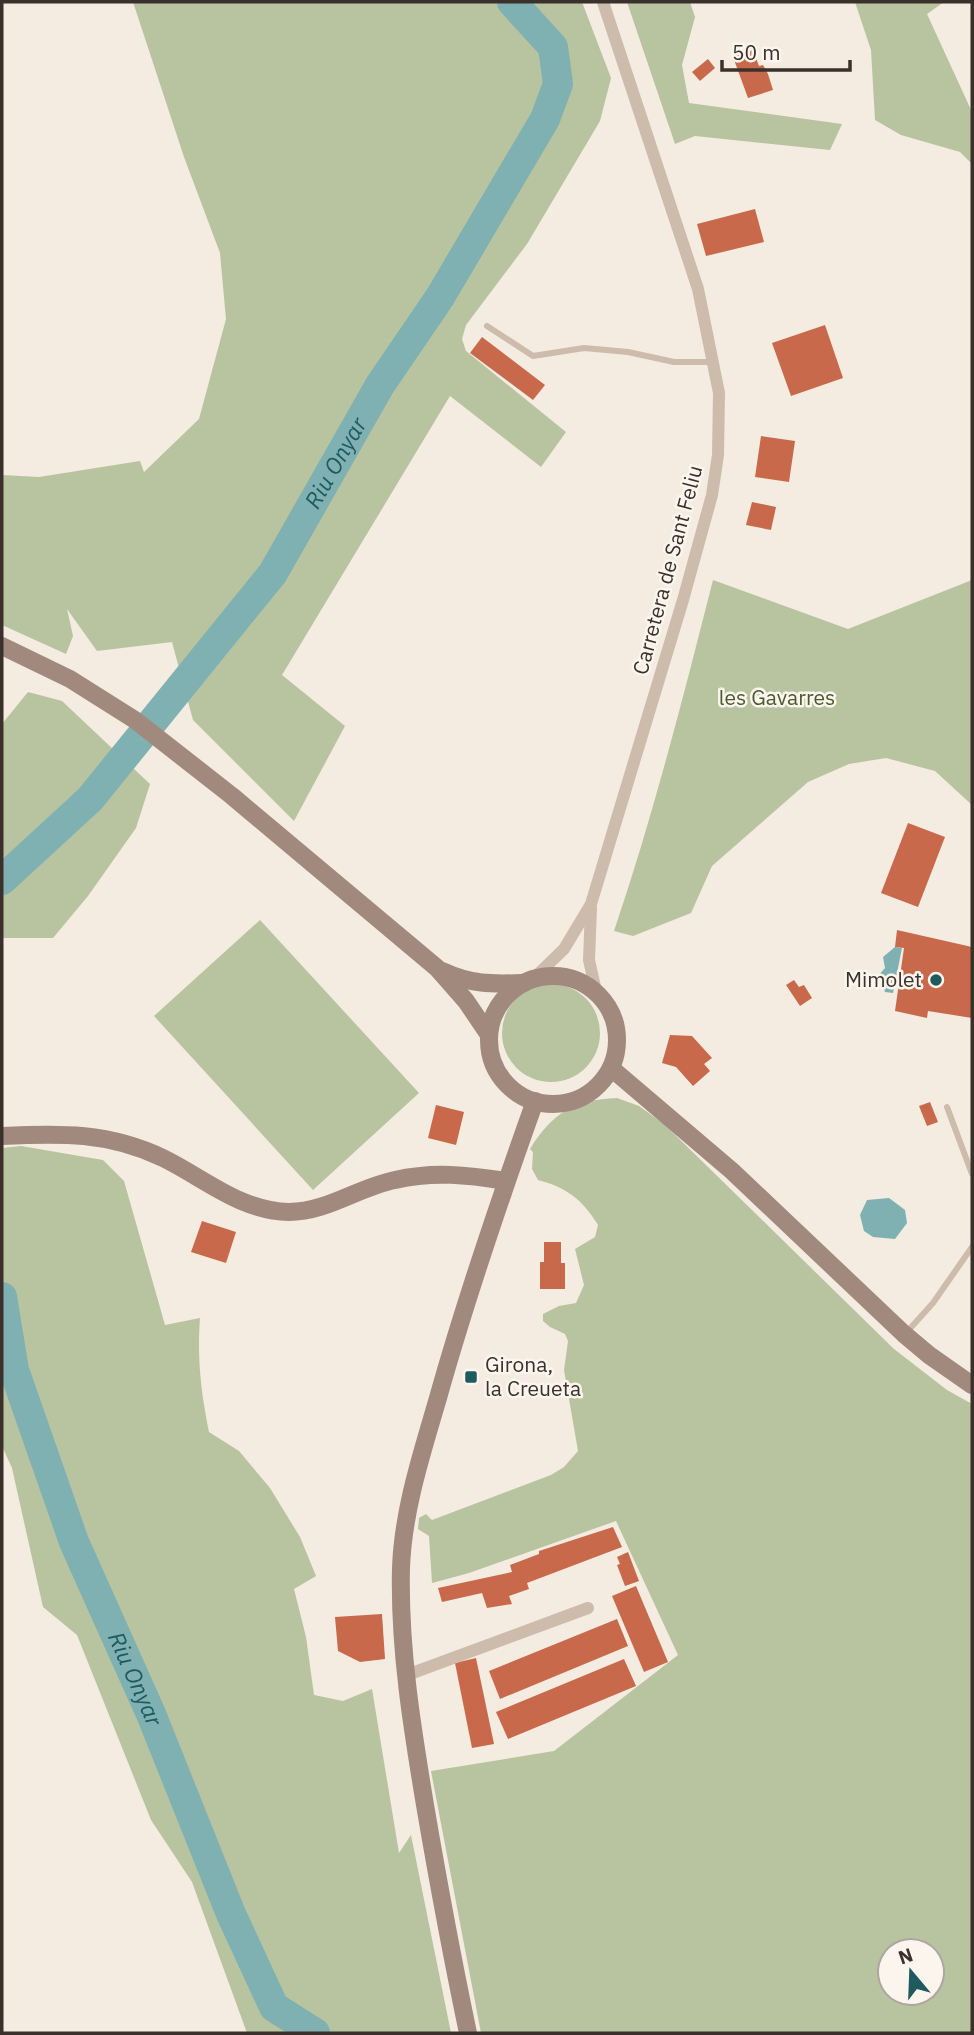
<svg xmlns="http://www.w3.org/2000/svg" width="974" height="2035" font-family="'IBM Plex Sans',sans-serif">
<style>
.green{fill:#b8c4a0;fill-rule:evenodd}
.water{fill:#7fb0b2}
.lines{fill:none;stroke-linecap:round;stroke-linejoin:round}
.river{stroke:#7fb0b2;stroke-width:30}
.building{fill:#c8694b}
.lane{stroke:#cdbbac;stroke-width:6}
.street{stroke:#cdbbac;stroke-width:12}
.secondary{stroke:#a18a7d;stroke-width:18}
.poi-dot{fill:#1f5a5e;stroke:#fbf5ee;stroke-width:2.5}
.labels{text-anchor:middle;stroke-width:5;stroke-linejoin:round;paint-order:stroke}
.street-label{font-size:21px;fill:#3b302b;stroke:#fbf5ee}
.park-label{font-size:21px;fill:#4a5a2e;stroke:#fbf5ee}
.poi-label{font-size:21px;fill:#3b302b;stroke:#fbf5ee;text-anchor:end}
.water-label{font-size:23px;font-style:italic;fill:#1f5a5e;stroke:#fbf5ee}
</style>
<rect width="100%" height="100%" fill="#f4ebe1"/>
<g class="green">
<polygon points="133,2 582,2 611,78 600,121 527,244 466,325 462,339 466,351 566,432 541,467 450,396 282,675 345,726 294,821 193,720 172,642 97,651 67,609 73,636 66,654 2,625 2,475 39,477 140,461 144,472 199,419 226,319 220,253 184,157"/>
<polygon points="627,2 690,2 695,17 682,65 689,103 842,124 830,150 695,136 675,144"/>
<polygon points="855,2 944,2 927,14 972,112 972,164 960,152 901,135 875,120 871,50"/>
<path d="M713 580 848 629 972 580V805L935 771 886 758 849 764 808 782 712 866 691 913 633 936 614 931C653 816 683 698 713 580Z"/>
<polygon points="28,692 62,701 150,784 136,828 88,896 53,938 2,938 2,724"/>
<polygon points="260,920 419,1093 313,1190 154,1016"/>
<circle cx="551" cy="1033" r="49"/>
<path d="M617 1098 639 1106 664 1124 894 1349 947 1390 972 1404V2033H481L431 1771 554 1751 678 1655 616 1521 469 1573 432 1583 429 1536 418 1529 419 1518 426 1514 432 1520 551 1475 564 1467 578 1451 564 1370 568 1341 565 1334 550 1327 543 1321V1314L559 1306 576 1303 584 1285 575 1249 595 1237 598 1225C583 1200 566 1187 538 1180L532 1169 533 1152 530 1149C553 1112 574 1100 617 1098ZM890 1951H932V1993H890Z"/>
<path d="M21 1146 103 1160 124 1181 165 1325 200 1318C197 1359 201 1392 209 1432L239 1451 270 1488 300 1537 316 1576 294 1589 306 1637 314 1695 343 1701 372 1689 399 1853 411 1835 451 2033H247L192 1882 151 1820 77 1635 43 1607 12 1468 2 1446V1148Z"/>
</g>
<g class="water">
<polygon points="895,947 902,948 893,993 885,992 882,981 878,976 885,968 883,957"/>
<polygon points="889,1198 905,1210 907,1223 895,1239 873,1237 864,1231 860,1215 867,1200"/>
</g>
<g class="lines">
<g class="river">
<path id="s1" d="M2 880 90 799 273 573 380 385 440 297 545 119 558 84 553 47 512 2"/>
<path id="s2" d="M2 1297 14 1370 74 1542 151 1714 231 1914 274 2007 315 2033"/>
</g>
</g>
<g class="building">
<polygon points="753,50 759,66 763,65 768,74 773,90 748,98 733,57"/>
<polygon points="708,59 715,68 700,81 692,72"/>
<polygon points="755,209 764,242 706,256 697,224"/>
<polygon points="825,325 843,378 791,396 772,343"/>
<polygon points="482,337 545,385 533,400 470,353"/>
<polygon points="761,436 795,441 789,482 755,477"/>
<polygon points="752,502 776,507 771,530 746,525"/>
<polygon points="908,823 945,837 918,907 881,893"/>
<polygon points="897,930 972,947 972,1018 928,1011 927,1018 895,1011 904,948 895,947"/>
<polygon points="794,980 799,987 804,985 812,998 800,1006 786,985"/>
<polygon points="670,1035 692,1036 712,1058 704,1064 710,1071 693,1086 676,1067 662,1063"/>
<polygon points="930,1102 938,1122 927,1126 919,1106"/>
<polygon points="436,1105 464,1112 456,1145 428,1138"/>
<polygon points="202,1221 236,1232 226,1263 191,1252"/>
<polygon points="544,1242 561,1242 561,1263 565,1263 565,1289 540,1289 540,1262 544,1262"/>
<polygon points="613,1527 622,1547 527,1583 529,1589 509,1596 512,1604 487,1608 482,1593 442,1602 438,1588 512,1572 510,1565 539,1554 539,1551"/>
<polygon points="628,1552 639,1581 625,1586 617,1565 620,1564 617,1557"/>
<polygon points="636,1586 668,1662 644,1672 612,1596"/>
<polygon points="382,1614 385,1659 360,1662 338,1651 335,1617"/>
<polygon points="617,1619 628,1646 500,1699 489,1671"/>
<polygon points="476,1658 494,1744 472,1748 455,1663"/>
<polygon points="624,1659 636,1686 508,1739 496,1712"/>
</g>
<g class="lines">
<g class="lane">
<polyline points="487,326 533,356 584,348 628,352 674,362 712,362"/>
<polyline points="947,1107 972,1174"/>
<polyline points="906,1333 933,1303 972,1247"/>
</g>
<g class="street">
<polyline points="591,908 589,960 596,991"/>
<polyline points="534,978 564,949 591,904 683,600 712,495 718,455 719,393 698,289 603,2"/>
<polyline points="407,1675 588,1608"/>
</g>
<g class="secondary">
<polyline points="2,646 70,679 135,720 232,796 437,968 466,1001 489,1035"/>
<path d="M442 971C472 985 492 984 524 983"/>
<circle cx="553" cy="1040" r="64"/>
<polyline points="611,1068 732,1171 904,1334 929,1355 972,1385"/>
<path d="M2 1136C60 1133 109 1132 163 1158 204 1178 240 1211 289 1212 327 1212 359 1187 395 1180 434 1171 468 1175 506 1181"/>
<path d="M468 2033C452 1957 438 1881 425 1805 412 1727 399 1647 401 1568 403 1510 422 1453 438 1398 466 1298 500 1199 535 1101"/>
</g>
</g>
<g class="poi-dot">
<circle cx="936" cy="980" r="7"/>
<rect x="464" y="1370" width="14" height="14" rx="3.5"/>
</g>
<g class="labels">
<g class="street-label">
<text transform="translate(668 570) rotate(-75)" y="7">Carretera de Sant Feliu</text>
</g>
<g class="park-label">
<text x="777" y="705">les Gavarres</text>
</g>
<g class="poi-label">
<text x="922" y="987">Mimolet</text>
<text x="485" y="1372" text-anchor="start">Girona,<tspan x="485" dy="24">la Creueta</tspan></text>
</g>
<g class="water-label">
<text dy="8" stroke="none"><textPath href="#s1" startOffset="537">Riu Onyar</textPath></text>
<text dy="8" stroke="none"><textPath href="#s2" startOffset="406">Riu Onyar</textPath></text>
</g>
</g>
<rect width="974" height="2035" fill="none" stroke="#3b302b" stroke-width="7"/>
<g transform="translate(911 1972) rotate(341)"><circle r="33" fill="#fbf5ee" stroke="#aea6a0" stroke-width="2"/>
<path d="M0-5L12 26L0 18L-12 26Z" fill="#1f5a5e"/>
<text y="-10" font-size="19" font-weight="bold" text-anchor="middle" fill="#3b302b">N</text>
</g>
<path d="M722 60v10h128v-10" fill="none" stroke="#3b302b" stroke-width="3.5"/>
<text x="732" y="60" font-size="21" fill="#3b302b" stroke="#fbf5ee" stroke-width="5" paint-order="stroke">50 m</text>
</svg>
